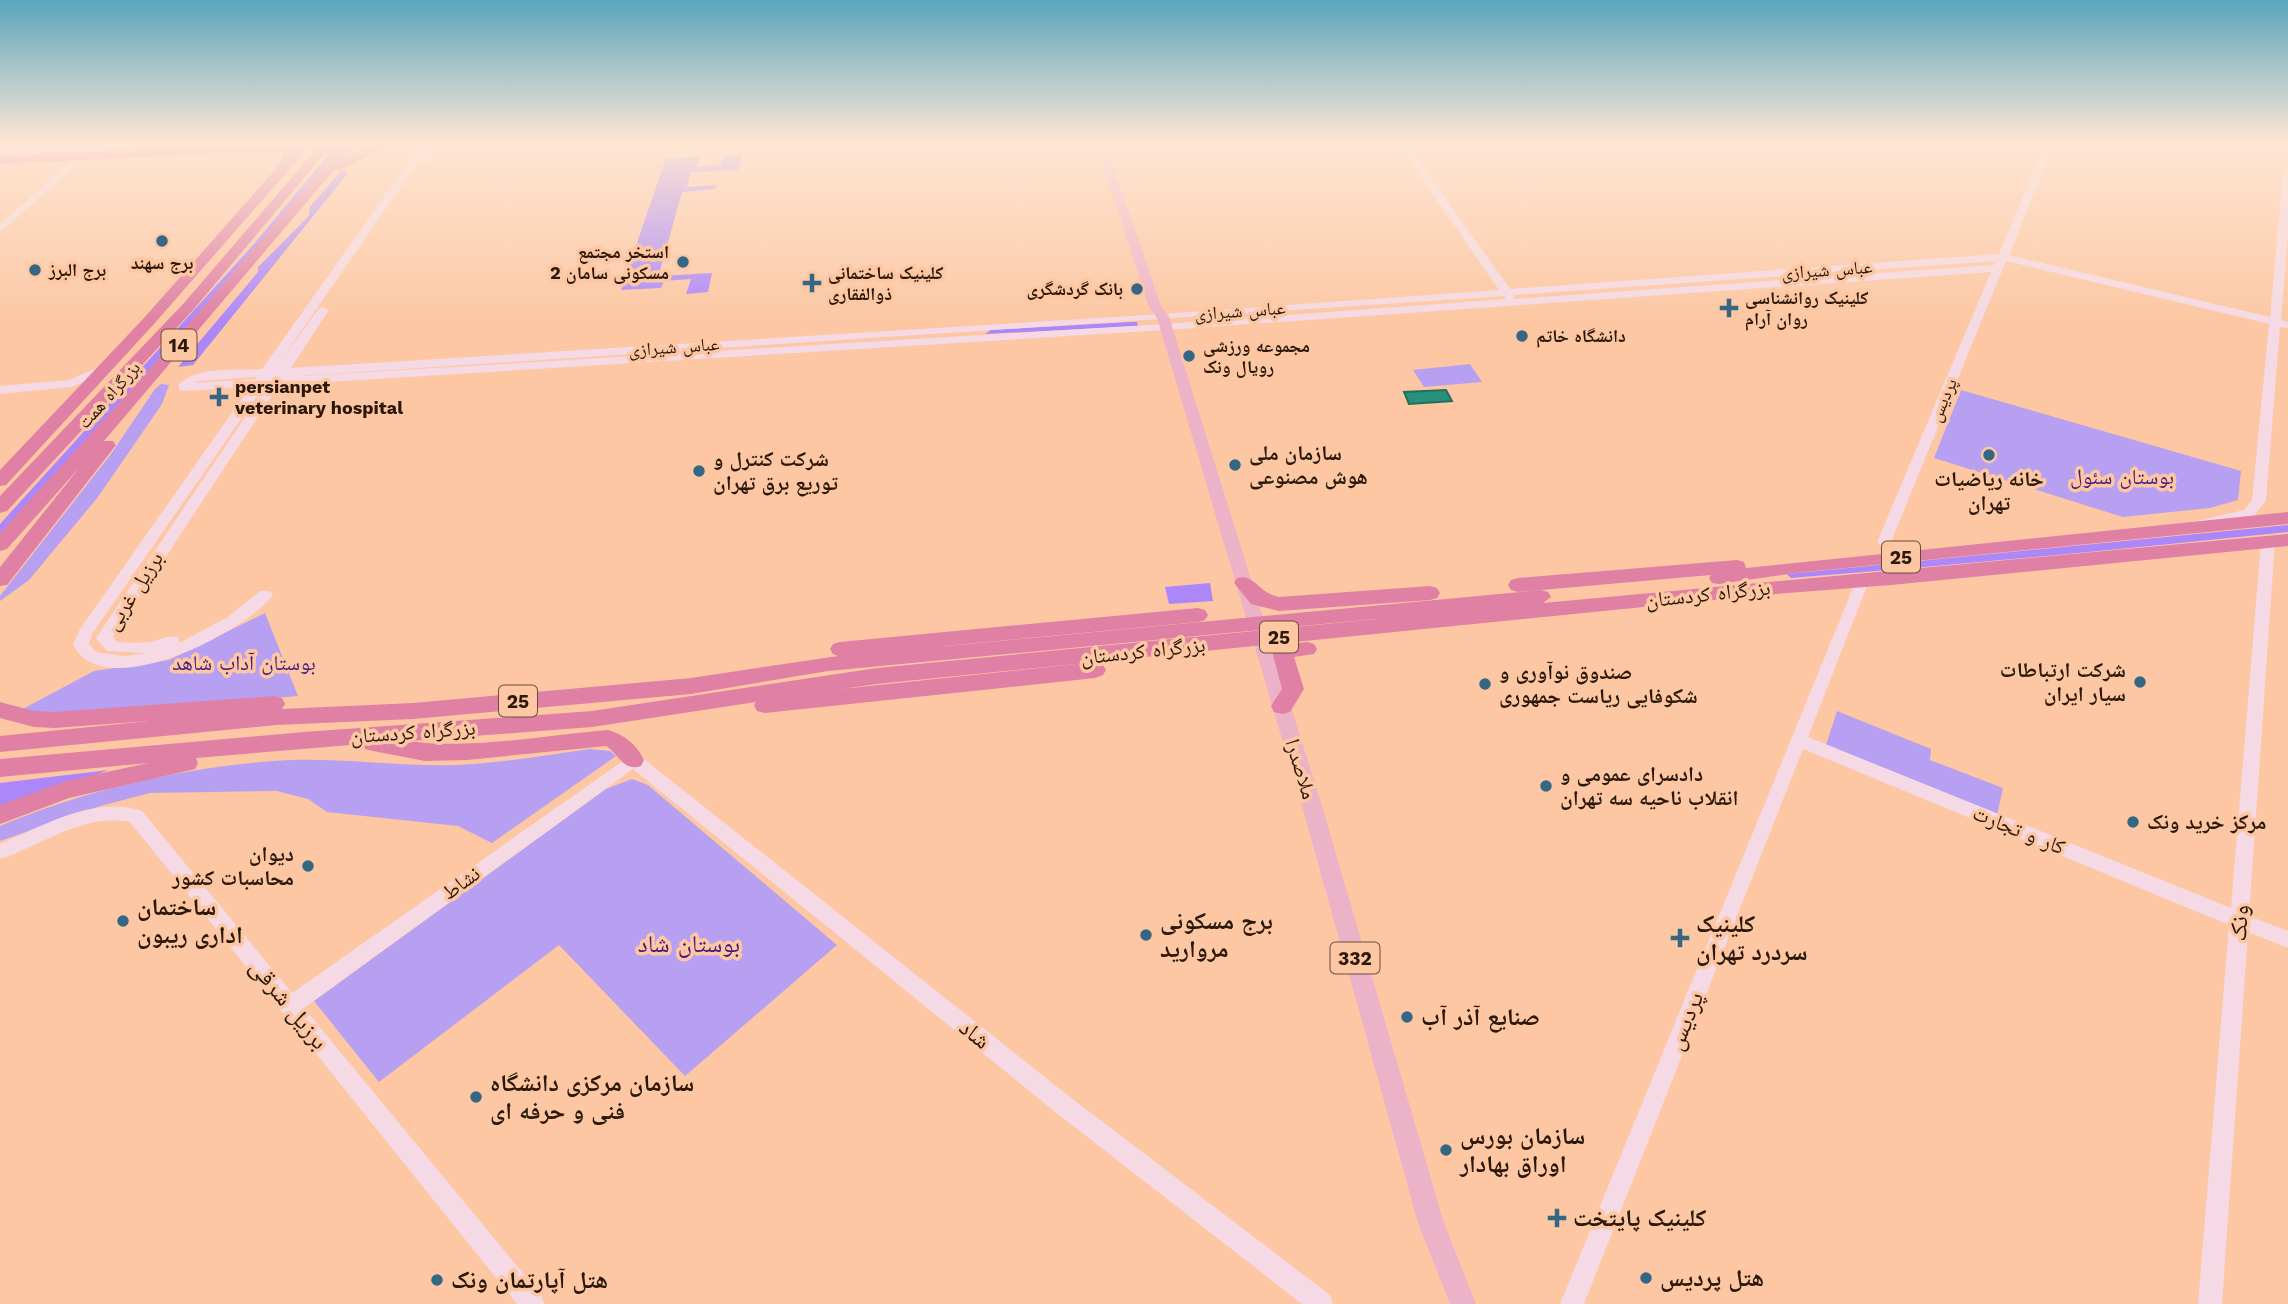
<svg xmlns="http://www.w3.org/2000/svg" width="2288" height="1304" font-family="'Work Sans','Noto Naskh Arabic',sans-serif">
<style>
.green{fill:#b7a0f1}
.forest{fill:#ab87fa}
.water{fill:#26927d;stroke:#286d5a;stroke-width:2}
.lines{fill:none;stroke-linecap:round;stroke-linejoin:round}
.secondary{fill:#f5d9e4;fill-rule:evenodd}
.primary{fill:#ecb3c8;fill-rule:evenodd}
.highway{fill:#df80a4;fill-rule:evenodd}
.poi-dot{fill:#356785;stroke:#fcc7a2;stroke-width:2.5}
.labels{text-anchor:middle;stroke-width:7;stroke-linejoin:round;paint-order:stroke}
.far-poi-label{font-size:18px;font-weight:bold;fill:#2b180a;stroke:#fcc7a2;text-anchor:start}
.far-street-label{font-size:18px;fill:#2b180a;stroke:#fcc7a2}
.shield{fill:#fcc7a2;stroke:#6a4c38;stroke-width:2}
.shield-label{font-size:19px;font-weight:bold;fill:#2b180a}
.poi-label{font-size:21px;font-weight:bold;fill:#2b180a;stroke:#fcc7a2;text-anchor:start}
.park-label{font-size:21px;fill:#44197e;stroke:#fcc7a2}
.street-label{font-size:21px;fill:#2b180a;stroke:#fcc7a2}
.near-poi-label{font-size:24px;font-weight:bold;fill:#2b180a;stroke:#fcc7a2;text-anchor:start}
.near-street-label{font-size:24px;fill:#2b180a;stroke:#fcc7a2}
.near-park-label{font-size:24px;fill:#44197e;stroke:#fcc7a2}
</style>
<rect width="100%" height="100%" fill="#fcc7a2"/>
<g class="green">
<polygon points="1470,364 1482,382 1424,387 1413,370"/>
<polygon points="161,384 169,385 162,404 98,497 29,580 0,601 0,596 111,454 155,389"/>
<polygon points="1961,390 2241,471 2238,500 2210,508 2123,517 1934,458"/>
<polygon points="265,613 298,696 70,715 19,711 94,671 169,660"/>
<polygon points="1837,711 1931,749 1930,760 2003,788 1997,815 1825,748"/>
<path d="M590 749 610 751 616 756 492 843 458 826 327 812 308 799 277 791 150 793 100 806 0 841V826C85 790 180 768 273 761 335 756 396 767 458 765 502 763 546 755 590 749Z"/>
<polygon points="632,779 648,785 837,945 685,1076 559,945 379,1082 314,1001 606,789"/>
</g>
<g class="forest">
<path d="M340 141H345C236 277 118 405 0 534V524L254 244Z"/>
<polygon points="743,155 738,170 691,172 687,187 718,185 715,189 682,192 659,274 659,276 712,273 708,292 686,294 691,279 664,281 661,288 621,290 666,158 700,157 696,167 720,165 724,156"/>
<polygon points="342,170 348,173 193,365 178,367 258,272 258,267 309,216 310,207"/>
<polygon points="1132,322 1137,322 1138,326 985,334 991,330"/>
<path d="M2288 525V532C2123 549 1957 565 1791 578L1787 574Z"/>
<polygon points="1210,583 1213,601 1169,604 1165,587"/>
<polygon points="109,770 0,809 0,783"/>
</g>
<polygon class="water" points="1446,390 1452,401 1409,404 1404,392"/>
<g class="lines">
<g class="secondary">
<polygon points="164,141 226,141 221,144 0,154 0,148"/>
<polygon points="262,141 329,141 324,144 253,147 248,144"/>
<polygon points="438,141 451,141 438,147 427,163 421,163 419,161 432,143"/>
<path d="M1396 141H1405L1510 289 1999 254 2046 141H2055L2009 255 2270 317 2283 173 2288 170V232L2281 320 2288 322V328L2280 327 2266 501 2254 516 2202 528 2195 524 2197 521 2244 510 2252 500 2269 324 2006 261 1891 542 1884 547 1877 542 1991 272 1165 330 279 385 113 637 117 642C128 643 138 643 148 642 158 641 167 635 178 637L179 643 228 617 260 591H270L273 595C245 633 101 706 73 644L80 629 250 387 183 391 179 390V384C197 366 237 371 262 369L422 143 430 145 275 369 319 308 323 307 329 310 291 368 1163 314 1499 290ZM1996 261 1994 265 1514 299V295ZM1504 296 1506 299 1165 324 284 377ZM257 377 256 379 194 383 200 381ZM264 386H266L96 638 107 651 147 653 125 656 96 652 89 644 92 634Z"/>
<polygon points="79,155 87,157 0,232 0,224"/>
<polygon points="108,363 114,367 112,370 71,387 0,394 0,386 69,380"/>
<polygon points="2268,537 2275,542 2249,916 2288,931 2288,948 2248,932 2222,1304 2198,1304 2229,925 1803,749 1584,1304 1560,1304 1857,578 1862,576 1869,581 1808,737 2231,908 2261,542"/>
<path d="M633 754 639 755 1070 1097 1330 1295 1333 1304H1302L1054 1111 633 769 304 1008 541 1295 544 1304H517L130 822C85 812 41 846 0 859V844C43 826 95 795 142 811L292 993Z"/>
</g>
<polygon class="primary" points="1095,141 1105,141 1161,306 1169,317 1322,806 1444,1223 1476,1304 1450,1304 1418,1223 1302,806 1157,318 1149,307"/>
<g class="highway">
<polygon points="301,141 314,141 154,324 6,485 0,486 0,470 144,318 281,163 283,152 272,151 0,164 0,156 272,143 295,148"/>
<polygon points="323,141 335,141 194,309 7,511 0,513 0,496 184,303"/>
<path d="M346 141H358L344 158C366 147 383 140 408 141L379 150 341 170H334L104 441H113L116 445 7 585 0 586V567L80 467 7 549 0 551V533L142 378Z"/>
<polygon points="2288,512 2288,524 1795,573 1719,584 1712,583 1709,578 1711,575 1518,592 1511,590 1508,585 1511,580 1518,578 1737,560 1744,562 1746,568"/>
<path d="M2288 534V546L1891 585 1763 595 877 684 841 689 1095 662 1103 665 1106 670 1103 675 1095 678 765 713 757 711 754 705 756 702 592 727 409 741C465 750 549 735 608 730 625 735 636 744 644 760L641 766C623 772 620 755 606 746L467 760 425 761 373 751 365 749 362 744 196 758 198 763 195 769 69 798 0 824V805L66 781 148 763 0 777V759L304 732 592 711 877 668 1407 616 828 671 691 694 413 719 276 725 0 752V736L149 721 55 728 34 727 0 718V702L34 711 55 712 274 696 282 698 285 704 282 709 413 703 691 678 838 656 833 654 830 649 833 644 840 642 1198 608 1205 610 1208 615 1205 620 1198 622 893 651 1541 590 1548 592 1551 597 1543 603Z"/>
<path d="M1244 577C1259 581 1260 593 1279 597L1430 586 1437 588 1440 593 1437 598 1430 600 1279 611 1251 604 1234 583 1237 578Z"/>
<polygon points="1307,642 1314,644 1317,649 1314,654 1294,657 1304,689 1290,712 1282,714 1274,712 1271,706 1282,689 1272,651 1275,646"/>
</g>
</g>
<linearGradient id="sky" x2="0" y2="1"><stop stop-color="#5aa6bd"/><stop offset="0.44" stop-color="#fee6d5"/><stop offset="1" stop-color="#fee6d5" stop-opacity="0"/></linearGradient>
<rect width="2288" height="323" fill="url(#sky)"/>
<g class="poi-dot">
<circle cx="162" cy="241" r="7"/>
<circle cx="683" cy="262" r="7"/>
<circle cx="35" cy="270" r="7"/>
<path d="M808.5 272.5h7v7h7v7h-7v7h-7v-7h-7v-7h7z"/>
<circle cx="1137" cy="289" r="7"/>
<path d="M1725.5 297.5h7v7h7v7h-7v7h-7v-7h-7v-7h7z"/>
<circle cx="1522" cy="336" r="7"/>
<circle cx="1189" cy="356" r="7"/>
<path d="M215.5 386.5h7v7h7v7h-7v7h-7v-7h-7v-7h7z"/>
<circle cx="1989" cy="455" r="7"/>
<circle cx="1235" cy="465" r="7"/>
<circle cx="699" cy="471" r="7"/>
<circle cx="2140" cy="682" r="7"/>
<circle cx="1485" cy="684" r="7"/>
<circle cx="1546" cy="786" r="7"/>
<circle cx="2133" cy="822" r="7"/>
<circle cx="308" cy="866" r="7"/>
<circle cx="123" cy="921" r="7"/>
<circle cx="1146" cy="935" r="7"/>
<path d="M1676.5 927.5h7v7h7v7h-7v7h-7v-7h-7v-7h7z"/>
<circle cx="1407" cy="1017" r="7"/>
<circle cx="476" cy="1097" r="7"/>
<circle cx="1446" cy="1150" r="7"/>
<path d="M1553.5 1207.5h7v7h7v7h-7v7h-7v-7h-7v-7h7z"/>
<circle cx="1646" cy="1278" r="7"/>
<circle cx="437" cy="1280" r="7"/>
</g>
<g class="labels">
<g class="far-poi-label">
<text x="669" y="258" text-anchor="end">استخر مجتمع<tspan x="669" dy="21">مسکونی سامان 2</tspan></text>
<text x="162" y="269" text-anchor="middle">برج سهند</text>
<text x="49" y="276">برج البرز</text>
<text x="828" y="279">کلینیک ساختمانی<tspan x="828" dy="21">ذوالفقاری</tspan></text>
<text x="1123" y="295" text-anchor="end">بانک گردشگری</text>
<text x="1745" y="304">کلینیک روانشناسی<tspan x="1745" dy="21">روان آرام</tspan></text>
<text x="1536" y="342">دانشگاه خاتم</text>
<text x="1203" y="352">مجموعه ورزشی<tspan x="1203" dy="21">رویال ونک</tspan></text>
<text x="235" y="393">persianpet<tspan x="235" dy="21">veterinary hospital</tspan></text>
</g>
<g class="far-street-label">
<text transform="translate(1827 270) rotate(-4)" y="6">عباس شیرازی</text>
<text transform="translate(1240 311) rotate(-4)" y="6">عباس شیرازی</text>
<text transform="translate(674 347) rotate(-4)" y="6">عباس شیرازی</text>
<text transform="translate(109 395) rotate(-48)" y="6">بزرگراه همت</text>
<text transform="translate(1943 400) rotate(-67)" y="6">پردیس</text>
</g>
<g class="shield">
<rect x="161.5" y="329.5" width="35" height="31" rx="5"/>
<rect x="1882" y="541.5" width="38" height="31" rx="5"/>
<rect x="1260" y="621.5" width="38" height="31" rx="5"/>
<rect x="499" y="685.5" width="38" height="31" rx="5"/>
<rect x="1330.5" y="942.5" width="49" height="31" rx="5"/>
</g>
<g class="shield-label">
<text x="179" y="352">14</text>
<text x="1901" y="564">25</text>
<text x="1279" y="644">25</text>
<text x="518" y="708">25</text>
<text x="1355" y="965">332</text>
</g>
<g class="poi-label">
<text x="1249" y="460">سازمان ملی<tspan x="1249" dy="24">هوش مصنوعی</tspan></text>
<text x="713" y="466">شرکت کنترل و<tspan x="713" dy="24">توریع برق تهران</tspan></text>
<text x="1989" y="486" text-anchor="middle">خانه ریاضیات<tspan x="1989" dy="24">تهران</tspan></text>
<text x="2126" y="677" text-anchor="end">شرکت ارتباطات<tspan x="2126" dy="24">سیار ایران</tspan></text>
<text x="1499" y="679">صندوق نوآوری و<tspan x="1499" dy="24">شکوفایی ریاست جمهوری</tspan></text>
<text x="1560" y="781">دادسرای عمومی و<tspan x="1560" dy="24">انقلاب ناحیه سه تهران</tspan></text>
<text x="2147" y="829">مرکز خرید ونک</text>
<text x="294" y="861" text-anchor="end">دیوان<tspan x="294" dy="24">محاسبات کشور</tspan></text>
</g>
<g class="park-label">
<text x="2122" y="484">بوستان سئول</text>
<text x="244" y="670">بوستان آداب شاهد</text>
</g>
<g class="street-label">
<text transform="translate(134 591) rotate(-57)" y="7">برزیل غربی</text>
<text transform="translate(1708 594) rotate(-6)" y="7">بزرگراه کردستان</text>
<text transform="translate(1143 651) rotate(-6)" y="7">بزرگراه کردستان</text>
<text transform="translate(413 732) rotate(-4)" y="7">بزرگراه کردستان</text>
<text transform="translate(1301 769) rotate(73)" y="7">ملاصدرا</text>
<text transform="translate(2019 830) rotate(22)" y="7">کار و تجارت</text>
<text transform="translate(461 883) rotate(-36)" y="7">نشاط</text>
</g>
<g class="near-poi-label">
<text x="137" y="915">ساختمان<tspan x="137" dy="28">اداری ریبون</tspan></text>
<text x="1160" y="929">برج مسکونی<tspan x="1160" dy="28">مروارید</tspan></text>
<text x="1696" y="932">کلینیک<tspan x="1696" dy="28">سردرد تهران</tspan></text>
<text x="1421" y="1025">صنایع آذر آب</text>
<text x="490" y="1091">سازمان مرکزی دانشگاه<tspan x="490" dy="28">فنی و حرفه ای</tspan></text>
<text x="1460" y="1144">سازمان بورس<tspan x="1460" dy="28">اوراق بهادار</tspan></text>
<text x="1573" y="1226">کلینیک پایتخت</text>
<text x="1660" y="1286">هتل پردیس</text>
<text x="451" y="1288">هتل آپارتمان ونک</text>
</g>
<g class="near-street-label">
<text transform="translate(2239 923) rotate(-86)" y="8">ونک</text>
<text transform="translate(289 1004) rotate(51)" y="8">برزیل شرقی</text>
<text transform="translate(1685 1021) rotate(-68)" y="8">پردیس</text>
<text transform="translate(975 1034) rotate(39)" y="8">شاد</text>
</g>
<g class="near-park-label">
<text x="689" y="952">بوستان شاد</text>
</g>
</g>
</svg>
